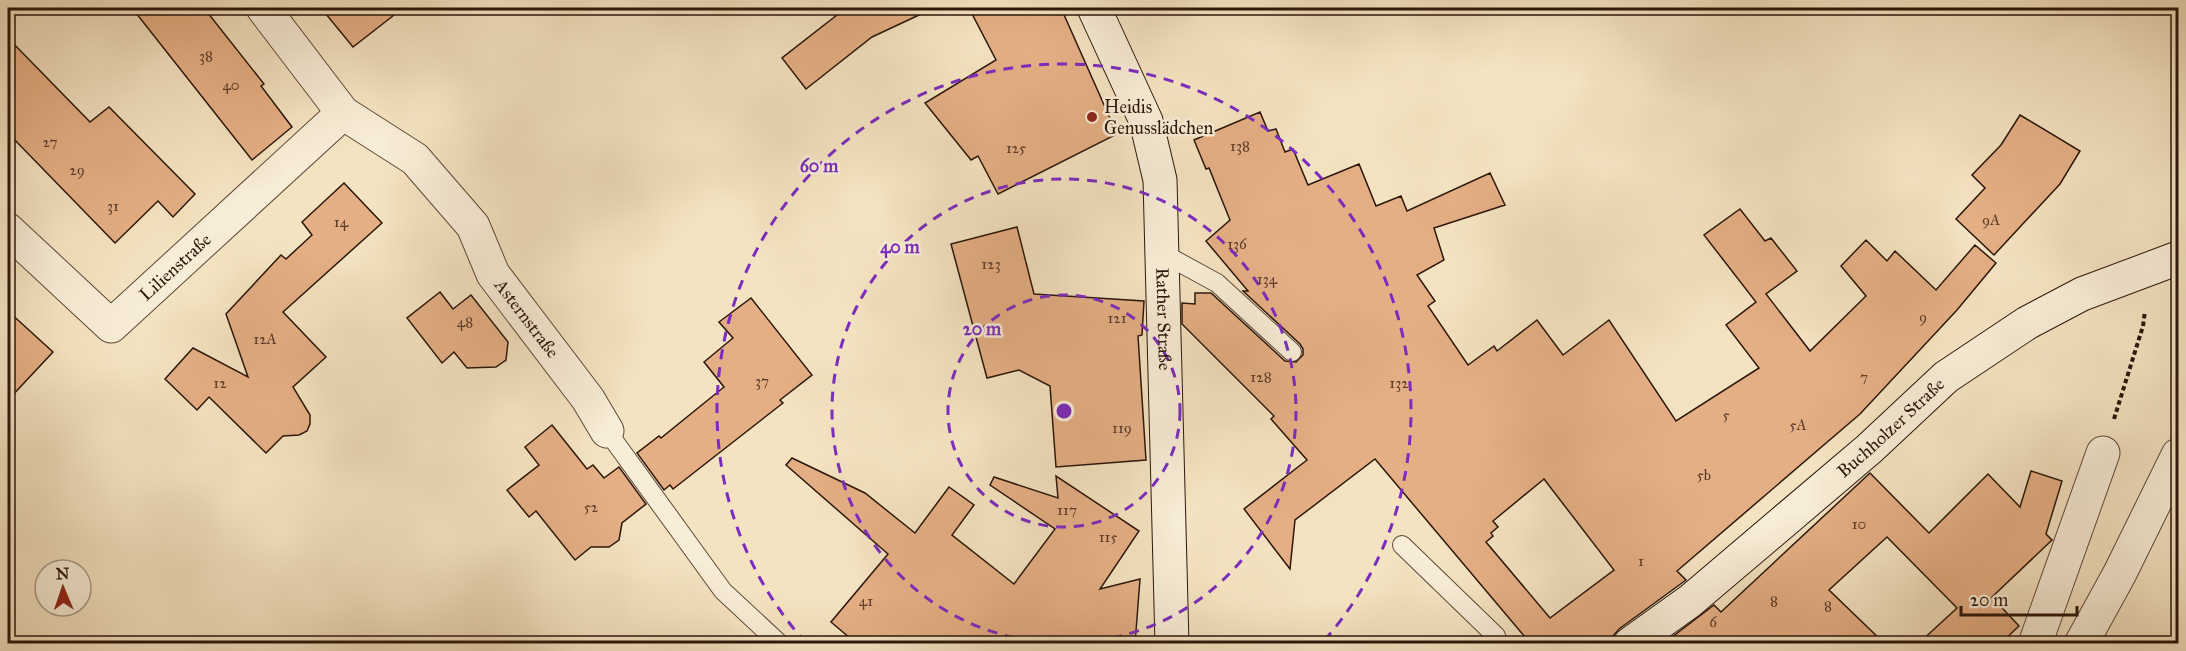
<svg xmlns="http://www.w3.org/2000/svg" width="2186" height="651" font-family="'IM FELL Great Primer',serif">
<style>
.building{fill:#e5af85;stroke:#2b160b;stroke-width:1.5;fill-rule:evenodd}
.lines{fill:none;stroke-linecap:round;stroke-linejoin:round}
.lane-casing{stroke:#5d4938;stroke-width:20}
.street-casing{stroke:#5d4938;stroke-width:35}
.secondary-casing{stroke:#2b160b;stroke-width:35}
.path{stroke:#2b160b;stroke-width:4;stroke-dasharray:4.5 3;stroke-linecap:butt}
.lane{stroke:#f8edd7;stroke-width:18}
.street{stroke:#f8edd7;stroke-width:33}
.secondary{stroke:#f8edd7;stroke-width:33}
.ring{fill:none;stroke:#7b2cbf;stroke-width:3;stroke-dasharray:10 8}
.poi-dot{fill:#8f2418;stroke:#f8edd7;stroke-width:2}
.labels{text-anchor:middle;stroke-width:5;stroke-linejoin:round;paint-order:stroke}
.number-label{font-size:15px;fill:#5a3c2a}
.poi-label{font-size:18px;fill:#2b160b;stroke:#f8edd7;text-anchor:start}
.street-label{font-size:18px;fill:#2b160b;stroke:#f8edd7}
.centre{fill:#7b2cbf;stroke:#f8edd7;stroke-width:3}
.ring-label{font-size:18px;text-anchor:middle;font-weight:bold;fill:#7b2cbf;stroke:#f8edd7;stroke-width:5;stroke-linejoin:round;paint-order:stroke}
</style>
<rect width="100%" height="100%" fill="#f4e3c1"/>
<filter id="stains"><feTurbulence type="fractalNoise" baseFrequency=".00333" numOctaves="4"/><feColorMatrix values="0 0 0 0 .2 0 0 0 0 .09 0 0 0 0 .02 0 0 0 .5 -.17"/></filter>
<radialGradient id="worn" r=".72"><stop offset=".6" stop-color="#630" stop-opacity="0"/><stop offset="1" stop-color="#630" stop-opacity=".3"/></radialGradient>
<g class="building">
<polygon points="132,8 204,8 264,84 261,86 292,127 252,160"/>
<polygon points="321,8 403,8 353,47"/>
<polygon points="846,8 934,8 872,37 806,89 782,58"/>
<polygon points="969,8 1061,8 1117,134 998,194 978,156 971,160 925,103 996,60"/>
<polygon points="8,38 90,122 109,107 195,194 173,217 158,201 115,243 8,133"/>
<path d="M1260 112 1268 131 1276 129 1285 152 1293 149 1308 185 1359 164 1376 206 1401 196 1407 211 1490 173 1505 205 1434 228 1444 260 1417 275 1435 301 1428 306 1468 365 1494 346 1497 351 1537 320 1563 355 1609 320 1676 421 1759 368 1726 325 1756 302 1704 235 1740 209 1765 241 1771 238 1797 271 1766 294 1810 351 1866 296 1841 266 1866 240 1887 261 1895 251 1936 290 1975 245 1996 263 1957 310 1860 414 1677 571 1686 580 1619 629 1613 636 1612 644H1516L1525 637 1375 459 1295 520 1290 569 1244 509 1307 460 1271 419 1274 416 1182 324V303L1195 304V293H1211L1285 361 1296 362 1303 355V349L1300 344 1243 291H1248L1206 241 1230 220 1209 168 1206 169 1194 140ZM1544 479 1614 570 1550 618 1486 542 1493 536 1491 533 1498 527 1493 521Z"/>
<polygon points="2020,115 2080,151 2060,184 1994,255 1956,219 1985,188 1972,175 2001,145"/>
<polygon points="344,183 382,223 283,312 326,357 293,387 310,415 310,424 307,431 299,435 283,436 266,453 209,397 197,410 165,379 193,348 248,377 226,314 281,255 286,259 312,235 302,222"/>
<polygon points="1017,227 1034,294 1144,301 1142,335 1138,336 1146,460 1056,467 1050,386 1019,370 987,378 951,244"/>
<polygon points="440,292 453,309 471,295 508,342 506,360 496,367 467,368 454,352 442,363 407,318"/>
<polygon points="751,298 812,375 780,400 783,403 673,489 670,485 664,490 637,453 659,436 661,438 724,387 704,362 733,338 719,322"/>
<polygon points="8,311 53,352 8,400"/>
<polygon points="552,425 587,469 593,465 604,478 619,467 646,504 622,523 619,540 609,547 591,547 575,560 536,511 529,517 507,490 539,465 525,447"/>
<polygon points="792,458 865,493 915,533 949,487 974,505 952,535 1014,584 1055,529 990,485 994,477 1058,498 1056,476 1139,531 1100,589 1140,579 1135,644 857,644 831,622 888,554 786,465"/>
<polygon points="2031,471 2062,481 2046,534 2052,540 1992,597 2019,626 2000,644 1918,644 1957,608 1887,537 1829,590 1885,644 1663,644 1714,605 1721,612 1870,473 1929,533 1988,474 2020,507"/>
</g>
<g class="lines">
<g class="lane-casing">
<g id="lane">
<polyline points="1162,253 1217,283 1292,352"/>
<polyline points="607,431 723,591 780,644"/>
<polyline points="1402,545 1496,636 1498,644"/>
</g>
</g>
<g class="street-casing">
<g id="street">
<path id="s1" d="M263 8 343 113 415 159 473 226 493 274 588 399 607 431"/>
<path id="s2" d="M8 230 111 326 343 113"/>
<polyline points="2035,644 2103,453"/>
<polyline points="2081,644 2120,573 2178,455"/>
</g>
</g>
<g class="secondary-casing">
<g id="secondary">
<path id="s3" d="M1094 8 1146 121 1160 180 1172 644"/>
<path id="s4" d="M1630 644 1690 601 1869 449 1946 377 2027 323 2082 294 2178 258"/>
</g>
</g>
<polyline class="path" points="2114,419 2143,326 2145,311"/>
<use href="#lane" class="lane"/>
<use href="#street" class="street"/>
<use href="#secondary" class="secondary"/>
</g>
<g class="ring">
<circle cx="1064" cy="411" r="116"/>
<circle cx="1064" cy="411" r="232"/>
<path d="M806 643A347 347 0 1 1 1322 643"/>
</g>
<circle class="poi-dot" cx="1092" cy="117" r="6"/>
<g class="labels">
<g class="number-label">
<text x="206" y="61">38</text>
<text x="231" y="90">40</text>
<text x="50" y="147">27</text>
<text x="1240" y="151">138</text>
<text x="1016" y="153">125</text>
<text x="77" y="175">29</text>
<text x="113" y="211">31</text>
<text x="1991" y="225">9A</text>
<text x="341" y="227">14</text>
<text x="1237" y="249">136</text>
<text x="991" y="269">123</text>
<text x="1267" y="284">134</text>
<text x="1923" y="322">9</text>
<text x="1117" y="323">121</text>
<text x="465" y="327">48</text>
<text x="265" y="344">12A</text>
<text x="1261" y="382">128</text>
<text x="1864" y="382">7</text>
<text x="762" y="386">37</text>
<text x="220" y="388">12</text>
<text x="1399" y="388">132</text>
<text x="1726" y="420">5</text>
<text x="1798" y="430">5A</text>
<text x="1122" y="433">119</text>
<text x="1704" y="480">5b</text>
<text x="591" y="512">52</text>
<text x="1067" y="515">117</text>
<text x="1859" y="529">10</text>
<text x="1108" y="542">115</text>
<text x="1641" y="566">1</text>
<text x="866" y="606">41</text>
<text x="1774" y="606">8</text>
<text x="1828" y="611">8</text>
<text x="1713" y="627">6</text>
</g>
<g class="poi-label">
<text x="1104" y="113">Heidis<tspan x="1104" dy="21">Genusslädchen</tspan></text>
</g>
<g class="street-label">
<text dy="6" stroke="none"><textPath href="#s2" startOffset="228">Lilienstraße</textPath></text>
<text dy="6" stroke="none"><textPath href="#s1" startOffset="414">Asternstraße</textPath></text>
<text dy="6" stroke="none"><textPath href="#s3" startOffset="324">Rather Straße</textPath></text>
<text dy="6" stroke="none"><textPath href="#s4" startOffset="339">Buchholzer Straße</textPath></text>
</g>
</g>
<circle cx="1064" cy="411" r="9" class="centre"/>
<g class="ring-label">
<text x="819" y="172">60 m</text>
<text x="900" y="253">40 m</text>
<text x="982" y="335">20 m</text>
</g>
<rect width="2186" height="651" fill="none" stroke="#f4e3c1" stroke-width="30"/>
<rect x="9" y="9" width="2168" height="633" fill="none" stroke="#2b160b" stroke-width="3"/>
<rect x="15" y="15" width="2156" height="621" fill="none" stroke="#2b160b" stroke-width="1.5"/>
<g transform="translate(63 588) rotate(358)"><circle r="28" fill="#f8edd7" stroke="#a69785" stroke-width="1.5"/>
<path d="M0-4.5L10 22L0 15L-10 22Z" fill="#8f2418"/>
<text y="-9" font-size="16" font-weight="bold" text-anchor="middle" fill="#2b160b">N</text>
</g>
<path d="M1961 606v9h116v-9" fill="none" stroke="#2b160b" stroke-width="3"/>
<text x="1970" y="606" font-size="18" fill="#2b160b" stroke="#f8edd7" stroke-width="4.5" paint-order="stroke">20 m</text>
<rect width="100%" height="100%" filter="url(#stains)"/>
<rect width="100%" height="100%" fill="url(#worn)"/>
</svg>
